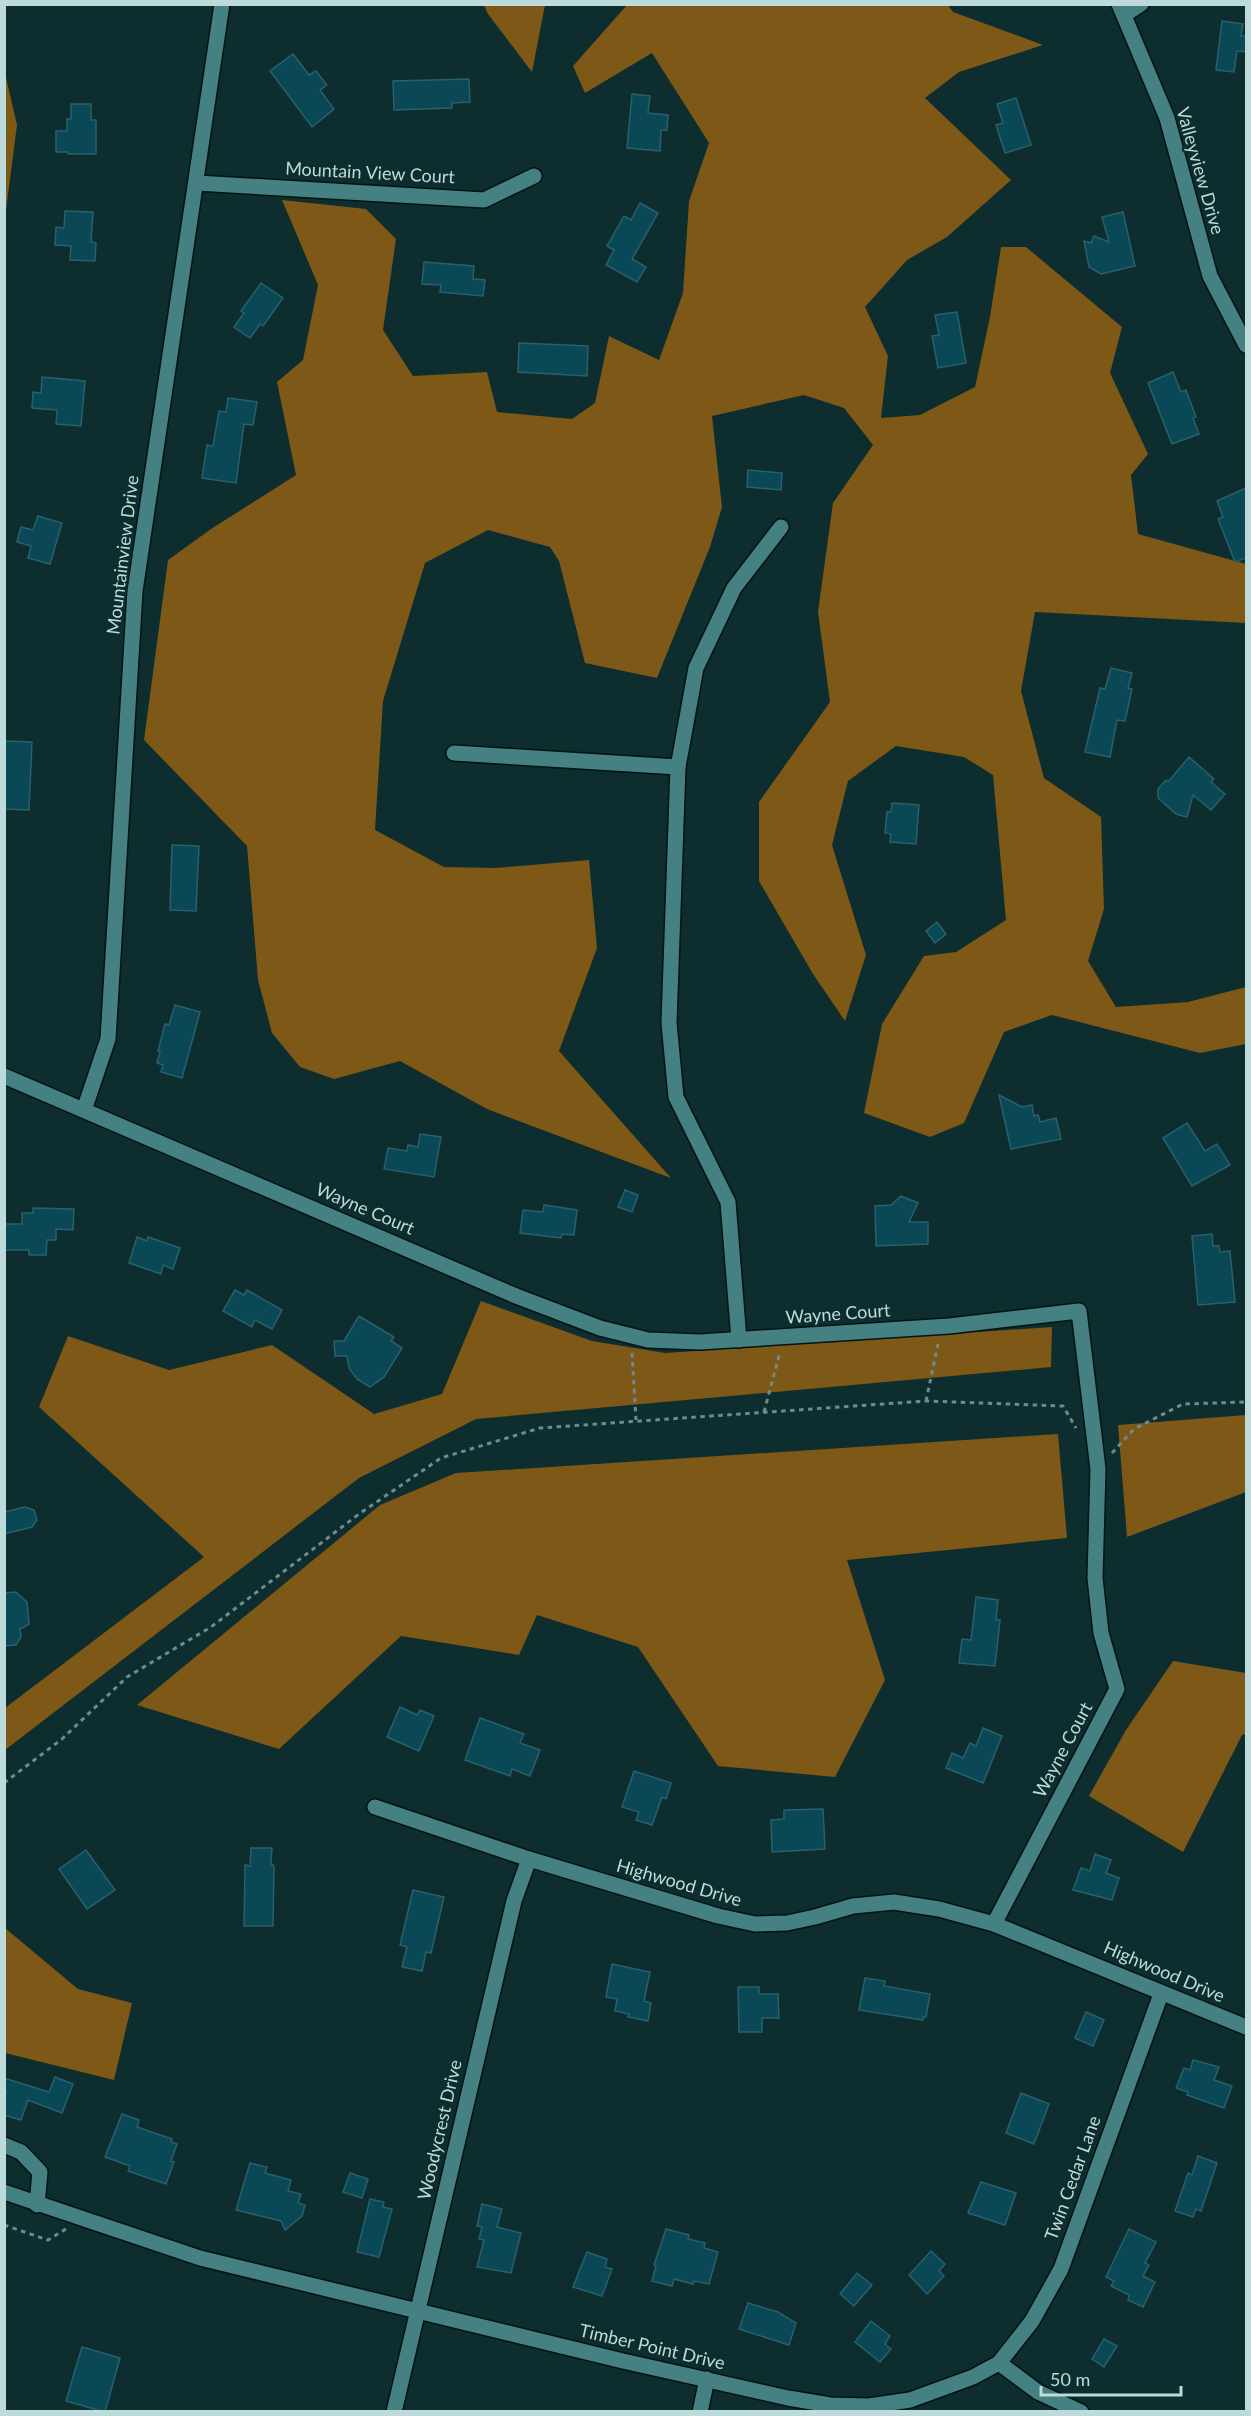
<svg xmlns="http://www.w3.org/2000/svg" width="1251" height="2416" font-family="Lato,sans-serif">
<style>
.forest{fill:#7d5817}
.building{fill:#0b4856;stroke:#29606e;stroke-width:1.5}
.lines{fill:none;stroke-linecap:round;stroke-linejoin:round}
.minor-casing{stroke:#031414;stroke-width:18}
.path{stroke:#6d8c8d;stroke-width:3;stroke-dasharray:4.5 4.5;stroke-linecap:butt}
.minor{stroke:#458082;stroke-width:15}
.labels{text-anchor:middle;stroke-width:5;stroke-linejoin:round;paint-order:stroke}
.street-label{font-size:18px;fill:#bedbdc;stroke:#0d2d2e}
</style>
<rect width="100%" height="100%" fill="#0d2d2e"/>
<g class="forest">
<polygon points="484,5 545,5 532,72 488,14"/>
<polygon points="627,5 948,5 953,12 1043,45 959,72 925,98 1011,180 947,237 907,260 865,307 888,356 881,418 920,415 975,387 990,317 1001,247 1026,247 1122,327 1110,373 1148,454 1131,475 1138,534 1246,564 1246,623 1035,612 1021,691 1044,778 1101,817 1104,909 1088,961 1116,1007 1188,1002 1246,987 1246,1044 1200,1053 1052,1015 1004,1032 964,1123 930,1137 864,1113 882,1024 924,956 956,952 1006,920 993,775 964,757 896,746 848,781 832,845 866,955 845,1021 813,974 759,881 759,802 830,702 818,612 833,503 873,445 844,408 804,395 712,416 722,507 710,547 657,678 585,663 559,561 550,547 488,530 425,563 383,701 375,830 444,867 496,868 589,860 597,948 559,1051 671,1178 487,1109 400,1061 334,1079 300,1067 272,1033 258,980 247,846 144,740 168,560 211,529 296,475 277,382 303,360 318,285 282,200 366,209 396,239 383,330 413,376 487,372 497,412 572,419 595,403 609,336 659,360 683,293 689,201 709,143 652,53 585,93 573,66"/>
<polygon points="5,73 17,125 5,218"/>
<polygon points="481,1301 592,1341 665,1353 1052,1327 1051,1367 476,1419 359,1478 5,1750 5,1708 204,1557 39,1407 68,1336 169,1370 272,1345 374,1414 442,1394"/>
<polygon points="1246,1415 1246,1492 1127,1537 1118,1425"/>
<polygon points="1058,1434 1067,1538 847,1560 885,1680 835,1777 718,1766 638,1647 537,1615 519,1655 401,1636 279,1749 137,1705 380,1505 456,1473"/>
<polygon points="1173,1661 1246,1673 1246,1734 1242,1735 1183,1852 1089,1796 1126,1730"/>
<polygon points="5,1928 78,1989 132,2003 114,2080 5,2053"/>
</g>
<g class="building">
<polygon points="1222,21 1243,24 1241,36 1246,36 1246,52 1237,51 1234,72 1216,70"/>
<polygon points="293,54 309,75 316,71 327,85 320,90 334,109 312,127 270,71"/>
<polygon points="469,79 470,102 452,103 452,108 394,110 393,81"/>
<polygon points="632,94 650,96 648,113 668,115 667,130 661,130 660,151 627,148"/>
<polygon points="1016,98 1031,145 1005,153 996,125 1003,123 997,104"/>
<polygon points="71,104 91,104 91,120 96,120 96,154 68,154 68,152 56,152 56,131 67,131 67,119 71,119"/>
<polygon points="640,203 658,213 632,259 646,267 637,282 606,265 614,250 607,246 624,216 631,220"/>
<polygon points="65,211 93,212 91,242 96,243 95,261 70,260 71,246 55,245 56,227 64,228"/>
<polygon points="1123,212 1135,266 1101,274 1089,267 1084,241 1091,243 1094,236 1109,242 1102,217"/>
<polygon points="424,262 474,266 473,279 485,280 483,296 440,292 441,285 422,284"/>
<polygon points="261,283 283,298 263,326 260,324 250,338 234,327 244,313 241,311"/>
<polygon points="957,312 966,363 938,368 932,336 939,335 935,315"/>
<polygon points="519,343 588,346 587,376 518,372"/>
<polygon points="1173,372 1181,392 1186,390 1196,417 1193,418 1199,434 1172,444 1148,383"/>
<polygon points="42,377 85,381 81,426 56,424 57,410 32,408 33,392 41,393"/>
<polygon points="228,398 257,402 253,425 244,424 236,483 202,478 207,445 213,446 219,411 226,412"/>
<polygon points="748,470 782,473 781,490 747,487"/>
<polygon points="1246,488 1246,558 1235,562 1218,519 1223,517 1217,501"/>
<polygon points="38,516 62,523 50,564 28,558 31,546 17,542 21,527 33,530"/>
<polygon points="1111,668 1132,673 1128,688 1132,689 1125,721 1117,720 1110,757 1085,752 1100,688 1105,689"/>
<polygon points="4,741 32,742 29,810 4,809"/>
<polygon points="1189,757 1214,779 1211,782 1225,794 1211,810 1193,795 1187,817 1176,814 1158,798 1158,789 1166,780 1168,782"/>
<polygon points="892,803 919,805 916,844 890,842 891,834 885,833 887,812 891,812"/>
<polygon points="172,845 199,846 196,911 170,910"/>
<polygon points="937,922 946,934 935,943 926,931"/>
<polygon points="175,1005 200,1012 182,1078 161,1072 163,1065 157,1063 160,1052 158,1051 165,1024 169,1025"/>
<polygon points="999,1095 1022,1107 1032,1105 1034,1116 1038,1115 1040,1122 1056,1118 1061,1139 1011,1149"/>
<polygon points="1187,1123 1205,1151 1217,1144 1230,1165 1192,1186 1163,1138"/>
<polygon points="420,1134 441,1137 434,1177 384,1169 388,1148 407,1151 408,1145 418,1147"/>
<polygon points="625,1190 638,1195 632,1212 618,1207"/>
<polygon points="901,1196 918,1203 909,1222 928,1222 928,1244 876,1246 875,1206 891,1205"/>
<polygon points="544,1205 577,1210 574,1235 562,1234 561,1238 520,1233 523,1210 543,1212"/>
<polygon points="33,1208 74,1209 73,1230 56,1229 56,1240 47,1240 46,1255 29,1255 29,1250 4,1250 4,1224 22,1224 22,1213 33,1213"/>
<polygon points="1212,1234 1213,1246 1219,1246 1220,1252 1230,1251 1235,1302 1198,1305 1192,1236"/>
<polygon points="137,1237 147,1241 148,1237 180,1248 173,1269 163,1265 161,1274 129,1263"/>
<polygon points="235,1290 244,1295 247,1290 282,1310 272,1329 255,1320 252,1327 223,1311"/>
<polygon points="359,1316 394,1337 391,1341 402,1348 384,1377 370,1387 357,1379 349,1368 347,1356 335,1356 334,1341 344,1341"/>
<polygon points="25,1507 34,1510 37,1520 32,1527 4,1534 4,1512"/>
<polygon points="16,1592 27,1602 29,1624 20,1629 21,1637 16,1645 4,1646 4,1593"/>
<polygon points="976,1597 998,1600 996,1620 1000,1620 995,1666 959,1663 962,1639 971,1640"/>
<polygon points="400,1707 417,1715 420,1710 434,1716 419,1751 387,1737"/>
<polygon points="480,1718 524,1734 520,1743 540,1750 530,1776 512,1769 510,1776 465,1760"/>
<polygon points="983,1728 1002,1736 983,1783 946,1768 952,1753 963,1758 970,1743 976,1746"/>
<polygon points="634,1771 671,1783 666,1799 662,1797 652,1825 636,1820 639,1812 622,1807"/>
<polygon points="823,1809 825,1849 772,1852 771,1820 784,1819 784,1810"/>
<polygon points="251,1848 272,1848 271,1864 274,1866 273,1926 244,1926 245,1865 250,1866"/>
<polygon points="86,1850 115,1890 87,1909 59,1869"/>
<polygon points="1095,1854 1111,1860 1106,1873 1119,1878 1112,1900 1073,1890 1081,1868 1090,1871"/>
<polygon points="413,1890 444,1897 431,1953 426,1952 422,1971 402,1967 407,1947 400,1945"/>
<polygon points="612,1964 650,1972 644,2001 651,2003 648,2021 628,2017 629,2014 615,2011 617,1999 606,1997"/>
<polygon points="865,1978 885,1981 884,1986 930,1994 926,2017 923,2017 923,2020 859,2010"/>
<polygon points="738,1987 759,1987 759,1994 778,1994 779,2018 762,2018 762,2032 739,2032"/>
<polygon points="1086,2012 1104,2020 1093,2046 1075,2038"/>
<polygon points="1193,2060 1219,2067 1214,2080 1232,2086 1224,2108 1187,2095 1188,2092 1176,2088 1184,2068 1190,2070"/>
<polygon points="55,2077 73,2084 62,2113 28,2100 21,2120 4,2115 4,2092 7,2092 4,2091 4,2078 49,2092"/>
<polygon points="1021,2093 1049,2104 1034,2144 1006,2133"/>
<polygon points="122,2114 139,2120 137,2127 172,2139 171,2142 177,2144 171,2161 174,2162 166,2184 128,2171 130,2166 105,2157"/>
<polygon points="1198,2156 1217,2163 1201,2211 1196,2209 1193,2217 1175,2211 1188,2173 1192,2175"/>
<polygon points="250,2163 267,2167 265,2173 291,2180 288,2191 301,2194 298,2203 305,2205 302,2216 285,2230 281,2221 236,2210"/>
<polygon points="350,2173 368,2179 362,2198 343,2192"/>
<polygon points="981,2182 1016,2193 1005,2225 968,2213"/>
<polygon points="370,2199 384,2202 383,2207 392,2209 379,2257 357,2252"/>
<polygon points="482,2204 502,2209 497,2227 521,2233 511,2273 477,2267 484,2240 479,2239 482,2227 477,2226"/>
<polygon points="666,2229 689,2235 688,2239 705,2243 704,2248 718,2252 709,2284 694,2281 693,2284 674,2279 672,2286 652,2281 656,2266 654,2265"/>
<polygon points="1129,2229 1156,2242 1145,2263 1149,2265 1143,2276 1155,2282 1143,2307 1128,2300 1129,2295 1111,2286 1114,2281 1106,2277"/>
<polygon points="931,2251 945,2264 939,2271 944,2276 927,2294 909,2275"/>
<polygon points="587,2252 607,2259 605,2267 612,2269 602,2296 573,2287"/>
<polygon points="857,2273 872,2285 854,2306 840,2294"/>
<polygon points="748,2303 778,2312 796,2323 789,2345 739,2329"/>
<polygon points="871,2321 890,2336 885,2344 891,2349 880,2362 855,2342"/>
<polygon points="1104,2339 1117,2346 1104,2367 1092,2359"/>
<polygon points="82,2347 120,2358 105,2412 66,2401"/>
</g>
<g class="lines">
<g class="minor-casing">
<g id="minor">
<polyline points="1119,4 1167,118 1210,276 1246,345"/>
<polyline points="1124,15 1141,4"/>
<polyline points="197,183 484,200 534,176"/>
<polyline points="454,753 678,767"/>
<polyline points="4,1076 516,1296 600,1328 648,1340 700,1342 949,1326 1079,1311 1098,1469 1095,1578 1101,1633 1117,1689 994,1924"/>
<polyline points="84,1110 108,1039 135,591 222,4"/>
<polyline points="739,1340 728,1202 676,1097 669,1023 678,767 696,668 734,588 781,527"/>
<polyline points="375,1807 529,1859 718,1916 755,1924 787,1923 815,1917 853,1906 894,1902 939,1909 994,1924 1246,2027"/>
<polyline points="4,2145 21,2152 40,2172 37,2205"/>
<polyline points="4,2192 200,2258 623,2361 788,2398 830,2405 869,2406 910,2400 973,2377 999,2363 1032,2321 1061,2269 1161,1994"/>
<polyline points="999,2363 1038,2392 1081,2412"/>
<polyline points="394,2412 514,1901 529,1859"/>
<polyline points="700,2412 707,2379"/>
</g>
</g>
<g class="path">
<polyline points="632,1353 636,1420"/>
<polyline points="926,1401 938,1344"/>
<polyline points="764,1412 780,1352"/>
<polyline points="1112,1453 1134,1429 1183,1404 1246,1402"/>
<polyline points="4,1783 62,1739 127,1677 211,1627 359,1514 441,1458 540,1428 926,1401 1063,1406 1076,1428"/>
<polyline points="4,2225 48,2240 66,2229"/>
</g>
<use href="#minor" class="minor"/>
</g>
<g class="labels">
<g class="street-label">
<text transform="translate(1200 171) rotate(74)" y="6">Valleyview Drive</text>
<text transform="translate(370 173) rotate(3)" y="6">Mountain View Court</text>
<text transform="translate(123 555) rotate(-83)" y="6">Mountainview Drive</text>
<text transform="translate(365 1209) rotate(23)" y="6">Wayne Court</text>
<text transform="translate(838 1314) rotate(-4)" y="6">Wayne Court</text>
<text transform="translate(1063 1750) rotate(-62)" y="6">Wayne Court</text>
<text transform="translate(679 1883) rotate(16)" y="6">Highwood Drive</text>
<text transform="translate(1164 1972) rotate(23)" y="6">Highwood Drive</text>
<text transform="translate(440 2130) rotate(-77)" y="6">Woodycrest Drive</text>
<text transform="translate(1073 2178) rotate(-70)" y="6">Twin Cedar Lane</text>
<text transform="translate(652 2347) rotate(13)" y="6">Timber Point Drive</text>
</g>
</g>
<rect width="1251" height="2416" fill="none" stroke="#bedbdc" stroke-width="12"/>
<path d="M1041 2386v9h140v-9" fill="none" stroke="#bedbdc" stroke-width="3"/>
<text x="1050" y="2386" font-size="18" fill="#bedbdc" stroke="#0d2d2e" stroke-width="4.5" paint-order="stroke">50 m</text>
</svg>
